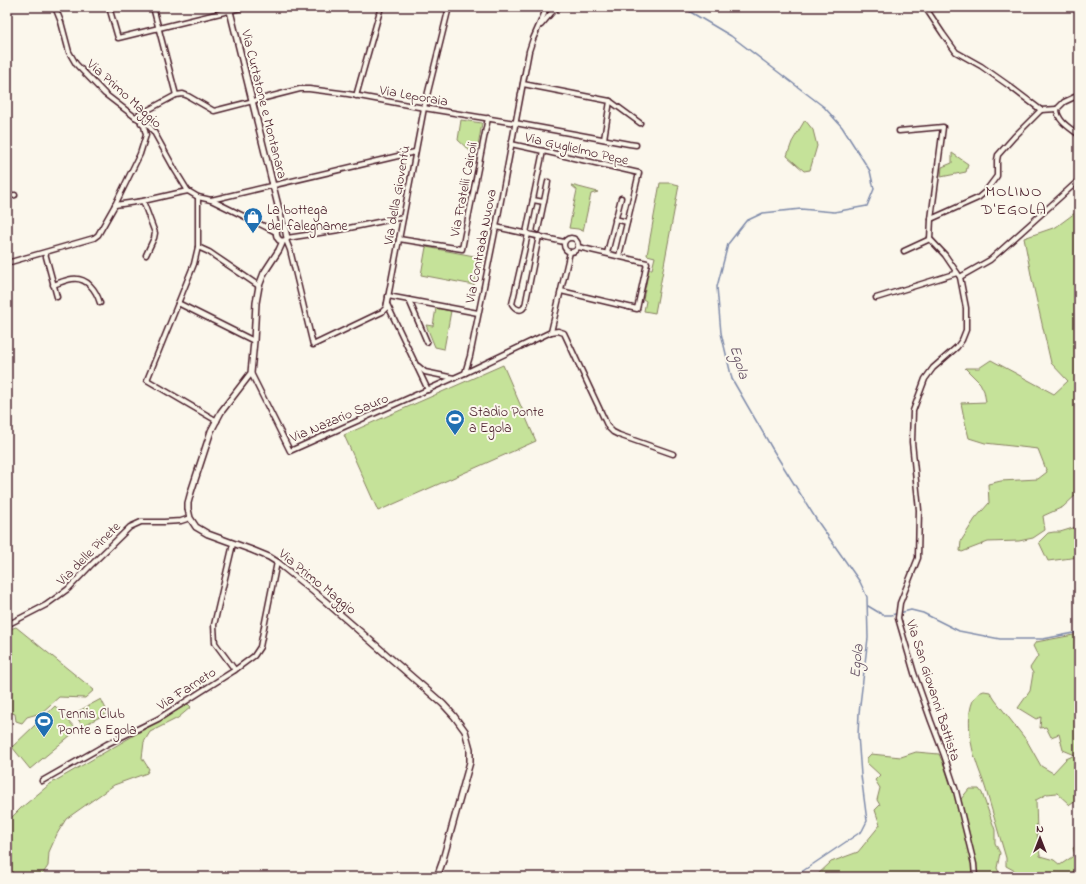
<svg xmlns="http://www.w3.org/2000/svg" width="1086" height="884" font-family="'Indie Flower',sans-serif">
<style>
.green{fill:#c5e299;stroke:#888062}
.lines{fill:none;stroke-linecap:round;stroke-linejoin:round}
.stream{stroke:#7f8baa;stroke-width:1.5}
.minor-casing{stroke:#4a1f2b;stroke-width:7}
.tertiary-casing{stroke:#4a1f2b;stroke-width:8}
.minor{stroke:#fbf7ec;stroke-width:4}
.tertiary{stroke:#fbf7ec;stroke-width:5}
.labels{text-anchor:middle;stroke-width:4;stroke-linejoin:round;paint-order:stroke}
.street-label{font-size:14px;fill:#4a1f2b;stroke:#fbf7ec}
.poi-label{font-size:14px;fill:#4a1f2b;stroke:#fbf7ec;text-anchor:start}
.water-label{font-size:15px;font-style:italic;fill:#604c60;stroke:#fbf7ec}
.quarter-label{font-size:16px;letter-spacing:1px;fill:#4a1f2b;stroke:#fbf7ec}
</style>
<rect width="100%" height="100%" fill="#fbf7ec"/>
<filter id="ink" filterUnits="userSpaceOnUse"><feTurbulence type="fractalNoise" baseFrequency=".025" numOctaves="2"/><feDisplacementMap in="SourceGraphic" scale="8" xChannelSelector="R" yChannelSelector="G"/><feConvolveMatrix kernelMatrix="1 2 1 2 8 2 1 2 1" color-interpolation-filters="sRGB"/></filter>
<g filter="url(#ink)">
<g class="green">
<polygon points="461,120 482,123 478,147 472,153 458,140"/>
<polygon points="805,120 813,130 817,146 810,170 804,171 787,156 792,142"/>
<polygon points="952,153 968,164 966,172 941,177 942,167 952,163"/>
<polygon points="660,183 671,183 679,185 655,313 644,311 646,301 643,299 649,269 652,269 655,257 647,255"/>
<polygon points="571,185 598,192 591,194 583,231 578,229 569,228 577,190"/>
<polygon points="1079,210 1079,492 1063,507 1043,516 1045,530 1033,538 1019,541 988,542 962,552 960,551 961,541 975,519 989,503 988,484 1001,481 1038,479 1047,472 1038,449 985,443 969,438 964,418 961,403 986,402 984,391 980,383 965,368 979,368 991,360 1054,394 1068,381 1051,363 1032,280 1024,238 1056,227"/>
<polygon points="426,247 485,258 483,264 478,265 474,285 421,275"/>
<polygon points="436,308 451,311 444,349 435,347 426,325 433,326"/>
<polygon points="503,365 536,441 378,511 344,435"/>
<polygon points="1079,525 1079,557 1048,561 1039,542 1048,533 1054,532 1060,532 1073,528"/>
<polygon points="16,627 94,690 85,698 59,697 41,713 27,717 22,723 16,721 15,714 7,711 7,630"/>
<path d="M1079 634V799L1070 805 1057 793 1047 794 1036 800 1037 833 1040 856 1054 860 1060 865 1075 855 1073 848 1079 845V862L1078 863 1071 877H1033L1015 871 1006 866V858C999 835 993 813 986 790 983 779 978 769 975 758 970 744 962 696 984 691 986 691 988 692 990 692L995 700 1027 741 1041 766 1053 773 1066 759 1075 755 1063 750 1059 734 1051 737 1046 727 1040 728 1041 717 1036 719 1018 708 1030 691 1033 673 1030 668 1038 656 1033 646 1036 642Z"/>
<polygon points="101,699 108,713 82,726 75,713"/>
<polygon points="188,704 191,707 178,718 150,732 144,742 142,758 149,769 147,773 114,785 66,819 57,834 49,852 48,866 42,875 38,877 17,877 7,872 7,822 21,808 50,784"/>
<polygon points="55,706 77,730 30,769 12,747"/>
<polygon points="916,752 939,754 944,765 952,790 961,799 969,789 979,789 982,793 995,830 995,843 1000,853 997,868 1000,875 998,877 815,877 831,862 858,852 880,825 875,810 880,805 877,800 880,788 875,780 880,775 867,763 867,758 871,754 901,757"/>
</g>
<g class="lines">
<g class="stream">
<polyline points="682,7 731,36 824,107 842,127 870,171 874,189 867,206 834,212 801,209 763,213 746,221 728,244 717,287 721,333 732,379 773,450 816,519 860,582 867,597 868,638 859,713 858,735 861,775 867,821 862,831 794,877"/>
<polyline points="868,606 883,615 891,615 911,610 923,613 959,631 1000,639 1043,639 1079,632"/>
</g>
<g class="minor-casing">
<g id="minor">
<polyline points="55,7 61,22 69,52 76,64 105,94 135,117 147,124 154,132 175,170 188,191 198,197 211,200 276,232"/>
<polyline points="109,7 118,38 245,7"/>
<polyline points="153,7 176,95"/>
<polyline points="925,7 943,34 956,52 981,66 1008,85 1041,110 1057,109"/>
<polyline points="541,25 552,12 559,7"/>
<polyline points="523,84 610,101 604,139"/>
<polyline points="356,96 381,7"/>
<polyline points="610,101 640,123"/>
<path d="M1057 109C1057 121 1070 128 1079 135"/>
<polyline points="1057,109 1064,102 1079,95"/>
<polyline points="135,117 176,95 183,94 188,96 214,111 300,89 309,89 348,94 424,108 515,123 629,144 636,145"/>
<polyline points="899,131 943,127 931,219 930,239 945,255 960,277 966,308 966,330 962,340 957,347 933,368 925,379 913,411 912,442 919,510 918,558 900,603 898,618 914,673 931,721 944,755 956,791 974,864 975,877"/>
<polyline points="511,144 543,151 639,173 619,256"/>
<polyline points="7,197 15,195"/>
<polyline points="198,197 198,247 194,264 147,380 217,421"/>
<polyline points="211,200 415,152"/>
<polyline points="533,200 544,202"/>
<polyline points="143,201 155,233 154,238 146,255"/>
<polyline points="115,205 143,201 178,193 188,191"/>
<polyline points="615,219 627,222"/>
<polyline points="931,219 978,198 985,192 997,176 997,160 998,155 1014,137 1041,110"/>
<polyline points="496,227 564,242"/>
<polyline points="538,230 548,182"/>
<polyline points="526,233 543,151"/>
<path d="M528 234 512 304C515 309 521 312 524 307 525 305 526 303 526 301L539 236"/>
<circle cx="571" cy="245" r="7"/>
<polyline points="287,238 339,230 403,217"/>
<polyline points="399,239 462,249 488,118"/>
<polyline points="286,240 290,250 313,345 382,312 386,308 424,108 449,7"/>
<polyline points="198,247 209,252 259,286"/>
<polyline points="904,251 930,239"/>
<polyline points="45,253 57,297"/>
<polyline points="607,253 621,198"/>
<polyline points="7,263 94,238 98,235 115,205 140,154 146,135 144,126 141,123"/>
<polyline points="960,277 990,260 1057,200 1079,180"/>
<path d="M53 285C59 283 65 280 72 279 87 277 96 290 100 303"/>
<polyline points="561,291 637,309 647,263 578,247"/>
<polyline points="388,296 478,313"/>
<polyline points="876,298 957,273"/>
<polyline points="409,300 427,342"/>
<polyline points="178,303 254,341"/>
<polyline points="387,304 428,390"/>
<polyline points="551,332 570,252"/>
<polyline points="418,366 425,372 454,378"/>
<polyline points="251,373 290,451 465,373 551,332 558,331 564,333 608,427 613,432 619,435 673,454"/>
<polyline points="465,373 470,356 496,227 529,51 533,39 544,14 546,7"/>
<polyline points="233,544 214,625 215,643 235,670"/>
<polyline points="7,625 46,605 68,589 90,566 130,527 141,522 164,522 181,521 190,518"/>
<polyline points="42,781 107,744 158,719 235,670 254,656 260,647 277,562"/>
</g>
</g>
<g class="tertiary-casing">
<g id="tertiary">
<polyline points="229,7 283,226"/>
<path d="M283 241C276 241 275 232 278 226L281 225 285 228 287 238 286 240 283 241 279 250 264 273 259 286 256 303 254 341 251 373 221 412 211 431 191 492 188 503V509L190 518 196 527 208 534 252 550 269 557 277 562 325 601 443 704 454 716 465 731 467 738 470 749V762L442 863 437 877"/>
</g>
</g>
<use href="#minor" class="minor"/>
<use href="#tertiary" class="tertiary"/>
</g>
</g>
<defs>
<g id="shop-pin" transform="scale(1)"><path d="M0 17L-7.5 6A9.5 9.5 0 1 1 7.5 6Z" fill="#1f6fb2" stroke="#fbf7ec"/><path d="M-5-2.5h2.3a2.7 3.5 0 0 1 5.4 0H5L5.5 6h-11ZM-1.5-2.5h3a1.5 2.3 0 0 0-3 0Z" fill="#fff"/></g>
<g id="stadium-pin" transform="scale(1)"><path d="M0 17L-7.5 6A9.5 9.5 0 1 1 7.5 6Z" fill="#1f6fb2" stroke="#fbf7ec"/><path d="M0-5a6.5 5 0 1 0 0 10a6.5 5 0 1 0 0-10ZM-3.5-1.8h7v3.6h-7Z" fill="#fff"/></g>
</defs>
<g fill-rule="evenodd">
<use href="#shop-pin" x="253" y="217"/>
<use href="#stadium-pin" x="455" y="419"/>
<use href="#stadium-pin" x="44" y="721"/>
</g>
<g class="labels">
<g class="street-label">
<text transform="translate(125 93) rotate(42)" y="5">Via Primo Maggio</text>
<text transform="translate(414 95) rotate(10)" y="5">Via Leporaia</text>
<text transform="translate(265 104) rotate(76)" y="5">Via Curtatone e Montanara</text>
<text transform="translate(577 148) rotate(13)" y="5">Via Guglielmo Pepe</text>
<text transform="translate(463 189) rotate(-79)" y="5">Via Fratelli Cairoli</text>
<text transform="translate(396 195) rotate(-80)" y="5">Via della Gioventù</text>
<text transform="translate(480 246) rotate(-79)" y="5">Via Contrada Nuova</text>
<text transform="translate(339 417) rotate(-23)" y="5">Via Nazario Sauro</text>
<text transform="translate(88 553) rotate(-45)" y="5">Via delle Pinete</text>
<text transform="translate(318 581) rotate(39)" y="5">Via Primo Maggio</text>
<text transform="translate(186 688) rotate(-33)" y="5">Via Farneto</text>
<text transform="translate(934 690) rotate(72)" y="5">Via San Giovanni Battista</text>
</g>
<g class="poi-label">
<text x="267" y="214">La bottega<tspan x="267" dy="16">del falegname</tspan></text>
<text x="469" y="416">Stadio Ponte<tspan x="469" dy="16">a Egola</tspan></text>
<text x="58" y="718">Tennis Club<tspan x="58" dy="16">Ponte a Egola</tspan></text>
</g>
<g class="water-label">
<text transform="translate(740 362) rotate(73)" y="5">Egola</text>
<text transform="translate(856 661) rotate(-84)" y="5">Egola</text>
</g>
<g class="quarter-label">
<text x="1014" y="196">MOLINO<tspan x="1014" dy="18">D'EGOLA</tspan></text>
</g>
</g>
<rect width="1086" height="884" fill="none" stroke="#fbf7ec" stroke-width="24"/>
<rect x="12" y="12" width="1062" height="860" fill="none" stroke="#4a1f2b" stroke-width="1.5" filter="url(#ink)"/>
<g transform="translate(1040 838)" stroke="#fbf7ec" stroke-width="3" paint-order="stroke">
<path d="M0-3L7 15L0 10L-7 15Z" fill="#4a1f2b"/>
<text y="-6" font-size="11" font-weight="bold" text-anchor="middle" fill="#4a1f2b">N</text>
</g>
</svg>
